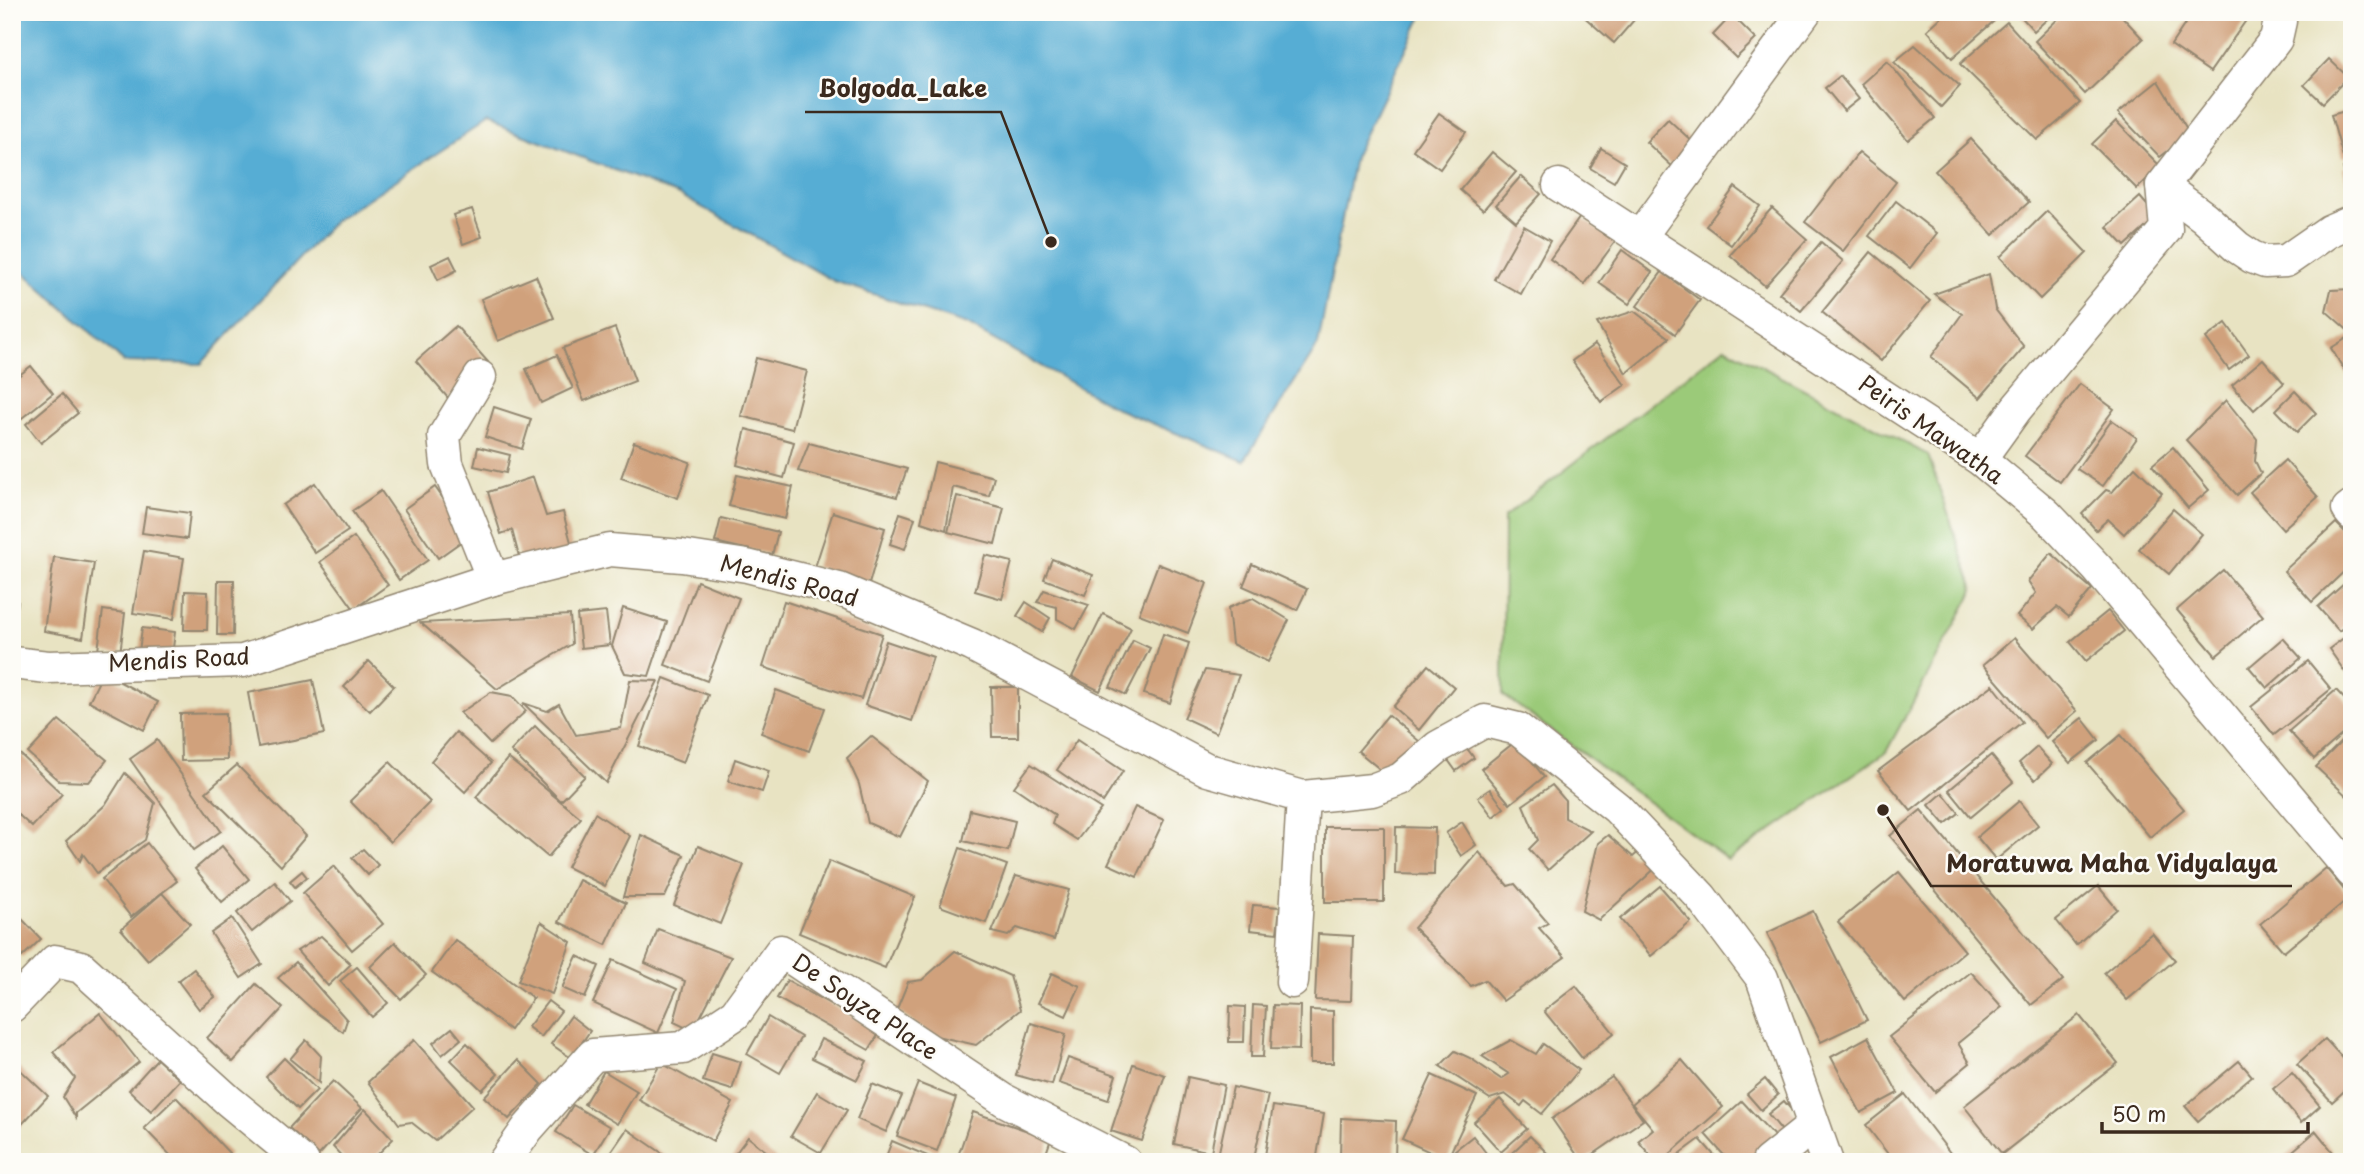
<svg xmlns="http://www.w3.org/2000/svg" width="2364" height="1174" font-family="'Playpen Sans',sans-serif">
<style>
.green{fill:#9bca79;stroke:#6b7a4c;stroke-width:2}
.water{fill:#57add4;stroke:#496c79;stroke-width:2}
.building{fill:#d0a17b}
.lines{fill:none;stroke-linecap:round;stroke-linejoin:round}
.minor-casing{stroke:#928670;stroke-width:35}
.minor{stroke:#fff;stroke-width:32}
.labels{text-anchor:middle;stroke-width:5;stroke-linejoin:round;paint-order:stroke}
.street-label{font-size:23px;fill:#3b2a1e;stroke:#fdfcf7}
.leader{fill:none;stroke:#3b2a1e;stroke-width:2.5}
.callout-dot{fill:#3b2a1e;stroke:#fdfcf7;stroke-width:2.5}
.callout-label{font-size:24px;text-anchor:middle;font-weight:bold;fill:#3b2a1e;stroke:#fdfcf7;stroke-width:5;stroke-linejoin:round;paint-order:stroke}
</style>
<rect width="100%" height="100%" fill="#fdfcf7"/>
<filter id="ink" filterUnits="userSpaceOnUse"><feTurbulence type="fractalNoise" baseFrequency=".0143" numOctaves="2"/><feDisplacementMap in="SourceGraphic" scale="14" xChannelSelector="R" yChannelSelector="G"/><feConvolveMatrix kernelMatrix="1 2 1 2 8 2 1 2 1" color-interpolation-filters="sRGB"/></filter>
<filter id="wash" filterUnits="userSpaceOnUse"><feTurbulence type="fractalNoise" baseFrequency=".00686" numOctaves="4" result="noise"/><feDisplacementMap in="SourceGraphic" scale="28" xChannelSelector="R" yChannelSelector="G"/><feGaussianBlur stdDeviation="1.57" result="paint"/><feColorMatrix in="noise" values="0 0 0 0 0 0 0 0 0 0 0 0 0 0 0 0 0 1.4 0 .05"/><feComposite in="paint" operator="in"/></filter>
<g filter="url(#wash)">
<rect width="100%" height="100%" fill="#e8e3c2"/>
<polygon class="green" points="1725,347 1928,455 1974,590 1886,752 1728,860 1503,695 1504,517"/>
<polygon class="water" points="12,12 1424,12 1354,157 1318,345 1244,461 1120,410 967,325 834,281 680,195 486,121 334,221 201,364 124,362 12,262"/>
<g id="blocks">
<g class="building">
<polygon points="1583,12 1641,12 1614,43 1581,14"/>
<polygon points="1947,12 1987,12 1994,21 1952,58 1927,30"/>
<polygon points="2017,12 2055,12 2034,31"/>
<polygon points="2065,12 2118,12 2143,39 2085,94 2035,41"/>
<polygon points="2193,12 2243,12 2249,16 2210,72 2171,45"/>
<polygon points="2337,12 2352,12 2352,27"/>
<polygon points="1732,15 1756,39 1736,58 1713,35"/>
<polygon points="2007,22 2080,103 2037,140 1960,64"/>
<polygon points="1915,45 1960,86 1941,107 1894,62"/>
<polygon points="2329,59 2348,77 2323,103 2304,85"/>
<polygon points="1887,61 1935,118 1908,140 1861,84"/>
<polygon points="1840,76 1859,99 1844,111 1825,88"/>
<polygon points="2158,81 2190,134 2160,157 2118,113"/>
<polygon points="2352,109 2352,155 2343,157 2331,115"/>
<polygon points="1439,113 1466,132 1440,169 1413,150"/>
<polygon points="1668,119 1696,145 1675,169 1646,142"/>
<polygon points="2116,121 2160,166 2137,189 2092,144"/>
<polygon points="1971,139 2029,202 1993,235 1935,171"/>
<polygon points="1601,148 1625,163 1614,182 1590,168"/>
<polygon points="1492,152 1516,172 1483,210 1460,190"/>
<polygon points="1859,152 1896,182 1843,251 1805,222"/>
<polygon points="2352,166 2352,188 2348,189 2343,168"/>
<polygon points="1521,176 1541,194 1516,222 1496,205"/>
<polygon points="1735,187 1760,206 1731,245 1706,226"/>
<polygon points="2140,197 2157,217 2125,246 2107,227"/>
<polygon points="1896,201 1937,233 1910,268 1869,236"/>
<polygon points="1772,208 1807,239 1765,286 1730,255"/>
<polygon points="472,209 482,237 463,244 453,215"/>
<polygon points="2047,211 2087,253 2040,299 2000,257"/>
<polygon points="1580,217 1615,242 1584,284 1550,259"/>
<polygon points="1524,226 1550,241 1521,294 1494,279"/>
<polygon points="1821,242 1843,261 1801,311 1779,293"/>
<polygon points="1622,250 1652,272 1629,304 1599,283"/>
<polygon points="1871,252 1930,301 1881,361 1822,312"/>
<polygon points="450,256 457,270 438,280 431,265"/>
<polygon points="1662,272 1700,300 1675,334 1637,306"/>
<polygon points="1989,274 1995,309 2024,347 1980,398 1931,357 1962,314 1934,294"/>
<polygon points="536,276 554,318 498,341 481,299"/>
<polygon points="2352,289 2352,334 2326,311 2331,290"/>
<polygon points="1634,311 1669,338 1626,373 1597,323"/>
<polygon points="2226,323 2249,355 2229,370 2206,338"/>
<polygon points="456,326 488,362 448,398 416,361"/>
<polygon points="615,328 635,381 584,401 563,348"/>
<polygon points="2352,335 2352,383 2331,348"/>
<polygon points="1595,344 1625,385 1601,402 1572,361"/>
<polygon points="557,355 573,388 541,403 526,369"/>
<polygon points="756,358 807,371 792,429 741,416"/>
<polygon points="2263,359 2284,383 2254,410 2232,385"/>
<polygon points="31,366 53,393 12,426 12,381"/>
<polygon points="2080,384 2114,409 2060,482 2025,456"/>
<polygon points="2295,391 2316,413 2297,432 2276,410"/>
<polygon points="62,394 78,413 41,443 26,424"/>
<polygon points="2226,400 2257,439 2255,461 2261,473 2237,495 2186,440"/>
<polygon points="494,407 531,419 522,449 485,437"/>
<polygon points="2112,420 2137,438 2103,486 2077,469"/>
<polygon points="746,429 794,442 784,478 737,465"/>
<polygon points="634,442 690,462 678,498 621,478"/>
<polygon points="809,443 907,469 897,497 798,471"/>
<polygon points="478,447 510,455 506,473 474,466"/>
<polygon points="2173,447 2209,490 2188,508 2152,465"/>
<polygon points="2285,460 2318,497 2283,529 2250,492"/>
<polygon points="935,462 994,477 989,496 953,487 946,530 921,522"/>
<polygon points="2135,467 2162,493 2124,534 2108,519 2096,530 2082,514 2106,490 2112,492"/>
<polygon points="737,475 793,487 785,519 729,506"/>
<polygon points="533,477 546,516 563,512 573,550 521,564 512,530 501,534 488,492"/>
<polygon points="315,483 348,531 315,553 283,505"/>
<polygon points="435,487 469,536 438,558 404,509"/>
<polygon points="381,491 428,560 399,580 352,511"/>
<polygon points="957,496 1004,508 995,544 948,532"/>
<polygon points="146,507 190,513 187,539 142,533"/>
<polygon points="2173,509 2202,534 2169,574 2139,549"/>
<polygon points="833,512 885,528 869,584 815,567"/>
<polygon points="900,513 915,518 905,549 890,544"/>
<polygon points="721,518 778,532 772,555 715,542"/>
<polygon points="2336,523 2352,539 2352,564 2312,602 2284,571"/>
<polygon points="354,537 388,585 354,609 320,562"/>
<polygon points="144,551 184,558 174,619 133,613"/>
<polygon points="2051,553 2092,589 2069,617 2057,607 2033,629 2017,616 2036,593 2028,581"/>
<polygon points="985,555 1012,562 1002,599 975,591"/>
<polygon points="54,557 94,563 83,638 44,631"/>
<polygon points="1052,559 1093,575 1085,595 1044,579"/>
<polygon points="1158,564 1207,583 1188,633 1139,614"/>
<polygon points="1252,564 1307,589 1297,610 1243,586"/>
<polygon points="2223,570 2263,616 2216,656 2177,610"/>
<polygon points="218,580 234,580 233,635 217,635"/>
<polygon points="697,581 739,598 707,681 665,665"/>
<polygon points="2345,583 2352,591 2352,620 2339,631 2318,607"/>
<polygon points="1044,590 1089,605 1076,629 1057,619 1057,607 1037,602"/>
<polygon points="185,591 208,592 207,630 184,630"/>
<polygon points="1253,598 1289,620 1268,662 1232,644 1228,608"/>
<polygon points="12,601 18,602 14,627 12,627"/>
<polygon points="784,601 882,634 861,699 763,667"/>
<polygon points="1026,602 1050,618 1042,632 1017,616"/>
<polygon points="623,608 667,622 649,676 625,673 612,646"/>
<polygon points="103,610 125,613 120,654 98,651"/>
<polygon points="2108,611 2124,631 2086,661 2070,642"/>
<polygon points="606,612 610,645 581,648 577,615"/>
<polygon points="1103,614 1131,628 1100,691 1072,677"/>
<polygon points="570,615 572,644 497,689 421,623"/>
<polygon points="142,628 175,632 172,656 139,652"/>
<polygon points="1163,634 1189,643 1170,703 1144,694"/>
<polygon points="2345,637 2352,647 2352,668 2345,672 2329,649"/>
<polygon points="2014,638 2077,711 2046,738 1983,665"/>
<polygon points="2283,638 2301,658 2267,688 2249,667"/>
<polygon points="1133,640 1150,648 1126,695 1110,687"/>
<polygon points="886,641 933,657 912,721 865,705"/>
<polygon points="369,661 394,686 370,711 344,687"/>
<polygon points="2308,661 2331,689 2274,735 2251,707"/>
<polygon points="1428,665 1454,687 1419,730 1393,707"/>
<polygon points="1205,670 1239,675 1216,733 1184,718"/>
<polygon points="103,673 158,702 144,730 89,701"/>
<polygon points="664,678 708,695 683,763 639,746"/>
<polygon points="313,680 324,734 258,747 248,693"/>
<polygon points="630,680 658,681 606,783 523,703 547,711 559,704 576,735 621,728"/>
<polygon points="1993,685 2022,722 1911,811 1878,771"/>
<polygon points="991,687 1018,687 1018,737 992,737"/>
<polygon points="776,690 825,708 809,751 761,733"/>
<polygon points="2336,690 2352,707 2352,726 2314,759 2289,731"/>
<polygon points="491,692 512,696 526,711 490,744 460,713"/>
<polygon points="226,713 227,760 181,761 180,714"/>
<polygon points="1388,715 1419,741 1388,776 1358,751"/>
<polygon points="2082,718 2099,740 2070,763 2052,742"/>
<polygon points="59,720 107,760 89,782 59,781 28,753"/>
<polygon points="535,726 585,776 561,801 511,751"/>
<polygon points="2352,731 2352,801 2316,767"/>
<polygon points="456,732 491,763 465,792 431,761"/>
<polygon points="2121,735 2184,809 2150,837 2087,763"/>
<polygon points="871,736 928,781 900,837 868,823 859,784 847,758"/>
<polygon points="157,740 221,831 194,850 130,759"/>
<polygon points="1077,740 1123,771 1103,802 1057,770"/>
<polygon points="1516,741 1544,777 1510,804 1481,769"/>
<polygon points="1466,747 1474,758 1456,771 1448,760"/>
<polygon points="2037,747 2052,764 2035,780 2019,763"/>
<polygon points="19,753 62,794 32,827 12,809 12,761"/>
<polygon points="1991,755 2013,782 1971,817 1949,790"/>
<polygon points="508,758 581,818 548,857 476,797"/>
<polygon points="735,759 769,771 762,792 728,781"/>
<polygon points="390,762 430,802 390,842 350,801"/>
<polygon points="1031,764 1101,809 1077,840 1052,824 1055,815 1014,787"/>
<polygon points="237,765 306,836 281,866 206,792"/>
<polygon points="125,773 155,803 145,840 97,873 83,854 80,861 66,841 105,805"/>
<polygon points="1552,785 1565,800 1565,818 1591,831 1548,870 1529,849 1538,840 1523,805"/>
<polygon points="1490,789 1504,808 1493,817 1478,797"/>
<polygon points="1943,793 1959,813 1945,824 1929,805"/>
<polygon points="2019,801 2038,825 1996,860 1977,837"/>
<polygon points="1135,807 1164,820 1137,877 1108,864"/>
<polygon points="970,810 1015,821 1008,851 963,841"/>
<polygon points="1921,810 2063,980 2031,1005 1890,836"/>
<polygon points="595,813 630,836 605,886 567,867"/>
<polygon points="1462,822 1476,845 1461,856 1446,833"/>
<rect x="1325" y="827" width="59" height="75"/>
<polygon points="1396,827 1435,828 1434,875 1395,874"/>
<polygon points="641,835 684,855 665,897 623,897"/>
<polygon points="1608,835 1633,857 1643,848 1661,863 1599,920 1582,911 1598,843"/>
<polygon points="147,843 177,881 131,917 102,879"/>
<polygon points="222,846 249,879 222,902 195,869"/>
<polygon points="698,846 744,865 720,924 674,905"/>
<polygon points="960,848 1007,865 986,923 940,906"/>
<polygon points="363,849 378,865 368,875 352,858"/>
<polygon points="1479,852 1508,886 1515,884 1548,923 1539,928 1565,957 1503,1001 1485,980 1471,986 1414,928"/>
<polygon points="829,861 915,897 885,968 799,933"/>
<polygon points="334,866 383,924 352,950 303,893"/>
<polygon points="2326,868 2350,897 2284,952 2260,924"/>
<polygon points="302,871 307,877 295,887 290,881"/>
<polygon points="1899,872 1965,951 1905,1002 1838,922"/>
<polygon points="1016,876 1069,890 1054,940 1017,928 1008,936 992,932"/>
<polygon points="579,880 626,903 606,945 559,922"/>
<polygon points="275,882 290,901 252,932 237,913"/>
<polygon points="1660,886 1691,922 1651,956 1620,919"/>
<polygon points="2098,886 2117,909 2076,945 2056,920"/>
<polygon points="162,893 190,924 148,960 121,929"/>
<polygon points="1253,905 1280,907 1277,933 1250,930"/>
<polygon points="1813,911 1867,1020 1821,1042 1767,933"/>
<polygon points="21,918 41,939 22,957 12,947 12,926"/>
<polygon points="232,918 262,964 241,978 211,933"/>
<polygon points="541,922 571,942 552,994 518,981"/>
<polygon points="658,929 731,957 693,1031 674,1022 685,981 645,963"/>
<polygon points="2152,933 2175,960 2127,1000 2104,973"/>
<polygon points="1318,934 1353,936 1351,1001 1315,1000"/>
<polygon points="321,936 351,964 328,986 297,951"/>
<polygon points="455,940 533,998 510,1030 432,972"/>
<polygon points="395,942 426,975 401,999 370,967"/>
<polygon points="955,951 1010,976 1020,1010 976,1045 932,1035 896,1011 908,982 922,980"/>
<polygon points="577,956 599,966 585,998 562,988"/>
<polygon points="613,960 677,989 658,1033 593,1003"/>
<polygon points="296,962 347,1020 343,1032 313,1010 278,978"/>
<polygon points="12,967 21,976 12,984"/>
<polygon points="357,967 388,1003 372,1017 340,981"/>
<polygon points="194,969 215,997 199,1009 178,981"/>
<polygon points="1971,972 2002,1007 1958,1043 1970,1063 1935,1092 1889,1037"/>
<polygon points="1052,973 1080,986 1066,1016 1038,1003"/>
<polygon points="787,980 880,1032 869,1050 777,998"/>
<polygon points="256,984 283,1008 233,1062 207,1038"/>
<polygon points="1576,986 1614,1033 1582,1058 1544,1011"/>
<polygon points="548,1001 561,1011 541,1037 528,1027"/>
<polygon points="1253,1005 1266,1006 1263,1057 1251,1057"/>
<polygon points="1273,1005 1300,1006 1299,1050 1271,1049"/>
<polygon points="1230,1006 1245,1007 1244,1042 1229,1042"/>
<polygon points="1310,1010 1333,1011 1333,1063 1310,1063"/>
<polygon points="100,1013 139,1062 76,1113 76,1118 63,1097 75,1078 53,1052"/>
<polygon points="2079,1015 2118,1063 2002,1154 1964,1106"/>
<polygon points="571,1016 590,1031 571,1058 551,1044"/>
<polygon points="768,1017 801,1037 780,1073 747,1054"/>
<polygon points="1031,1023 1066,1034 1052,1085 1016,1075"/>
<polygon points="452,1028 461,1039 442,1055 433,1043"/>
<polygon points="1868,1037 1898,1093 1861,1113 1831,1057"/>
<polygon points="821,1039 867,1061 857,1080 812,1058"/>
<polygon points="2325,1039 2352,1068 2352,1084 2332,1102 2297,1064"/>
<polygon points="306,1040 321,1056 319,1083 290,1059"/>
<polygon points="414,1040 473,1106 435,1141 411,1122 399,1124 368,1082"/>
<polygon points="1511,1040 1536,1054 1543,1044 1579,1070 1542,1114 1525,1101 1521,1106 1505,1094 1490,1099 1440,1066 1455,1051 1470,1058 1501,1079 1509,1074 1482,1056"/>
<polygon points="467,1043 498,1074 482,1090 451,1060"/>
<polygon points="712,1053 741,1062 732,1090 703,1081"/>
<polygon points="284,1058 317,1090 298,1109 266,1077"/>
<polygon points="1068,1058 1116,1075 1108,1100 1059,1083"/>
<polygon points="157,1059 180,1080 151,1111 129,1090"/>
<polygon points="518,1060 542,1084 509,1119 484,1097"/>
<polygon points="1682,1060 1723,1107 1661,1162 1656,1162 1638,1141 1653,1129 1632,1104"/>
<polygon points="2239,1061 2252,1076 2198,1121 2185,1106"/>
<polygon points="12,1062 48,1096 12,1135"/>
<polygon points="661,1063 733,1103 713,1141 639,1100"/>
<polygon points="1133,1064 1165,1075 1142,1141 1111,1131"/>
<polygon points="604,1071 637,1091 617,1124 584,1104"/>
<polygon points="2292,1073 2320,1106 2301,1123 2273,1089"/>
<polygon points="1432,1075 1477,1096 1447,1160 1402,1139"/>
<polygon points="1188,1077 1224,1085 1211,1152 1174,1144"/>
<polygon points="1612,1077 1643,1120 1582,1162 1552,1119"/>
<polygon points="1765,1079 1778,1095 1761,1110 1747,1094"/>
<polygon points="333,1081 362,1108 319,1155 289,1128"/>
<polygon points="918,1083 956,1098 937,1151 897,1136"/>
<polygon points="872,1084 902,1096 886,1132 857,1119"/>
<polygon points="1233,1087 1268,1095 1253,1162 1241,1162 1218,1156"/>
<polygon points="817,1092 847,1110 821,1153 791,1136"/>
<polygon points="1905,1094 1957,1162 1894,1162 1866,1125"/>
<polygon points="176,1097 230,1154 223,1162 177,1162 144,1128"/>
<polygon points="1500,1099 1527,1129 1501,1152 1474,1122"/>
<polygon points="1742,1101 1776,1138 1749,1162 1730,1162 1705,1134"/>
<polygon points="1784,1101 1804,1125 1788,1138 1768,1114"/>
<polygon points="573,1105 610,1127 593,1155 556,1132"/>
<polygon points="1273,1106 1324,1114 1316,1162 1264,1162"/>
<polygon points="365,1109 393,1139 370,1162 347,1162 333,1147"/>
<polygon points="973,1112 1051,1139 1043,1162 956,1162"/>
<polygon points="1341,1118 1396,1121 1395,1160 1340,1157"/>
<polygon points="627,1129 675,1162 619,1162 609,1155"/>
<polygon points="2316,1131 2337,1157 2331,1162 2280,1162"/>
<polygon points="1473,1136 1493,1162 1462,1162 1454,1151"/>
<polygon points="1530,1136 1547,1153 1535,1162 1502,1162"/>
<polygon points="748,1137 780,1162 729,1162"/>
<polygon points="1700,1139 1720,1162 1669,1162"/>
<polygon points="892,1141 930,1157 928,1162 884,1162"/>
<polygon points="1078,1146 1097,1162 1064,1162"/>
</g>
</g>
</g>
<g filter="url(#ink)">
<use href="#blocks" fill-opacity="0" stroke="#928670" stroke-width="2"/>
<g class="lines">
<g class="minor-casing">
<g id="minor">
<polyline points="1559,185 1980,459 2046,514 2097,568 2352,872"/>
<polyline points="2162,186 2204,217 2237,247 2252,257 2265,262 2286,261 2329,231 2352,221"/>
<polyline points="1640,237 1805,12"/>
<polyline points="480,377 444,436 447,464 493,579"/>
<polyline points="1980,459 2016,409 2166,229 2162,186 2276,39 2280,21 2279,12"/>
<polyline points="2352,506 2348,509 2352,514"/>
<polyline points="12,663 48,667 243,661 493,579 610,550 682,556 747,566 839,589 972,645 1208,770 1303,797 1372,790 1401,779 1438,747 1485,721 1518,729 1617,808 1701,897 1762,978 1827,1162"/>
<polyline points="1292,982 1303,797"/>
<polyline points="12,1006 55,961 81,967 229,1101 303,1162"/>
<polyline points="504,1162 528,1128 593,1055 683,1048 735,1014 781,951 1004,1100 1125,1162"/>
<polyline points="1768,1162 1813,1126"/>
</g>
</g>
<use href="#minor" class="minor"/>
</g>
</g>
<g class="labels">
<g class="street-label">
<text transform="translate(1931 430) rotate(35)" y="8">Peiris Mawatha</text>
<text transform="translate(789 581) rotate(15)" y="8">Mendis Road</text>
<text transform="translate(179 660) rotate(-3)" y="8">Mendis Road</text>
<text transform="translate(865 1007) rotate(34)" y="8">De Soyza Place</text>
</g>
</g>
<path class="leader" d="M1051 242L1001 112H805M1883 810L1931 886H2292"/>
<g class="callout-dot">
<circle cx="1051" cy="242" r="7"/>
<circle cx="1883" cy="810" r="7"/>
</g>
<g class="callout-label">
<text x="903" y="97">Bolgoda_Lake</text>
<text x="2112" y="872">Moratuwa Maha Vidyalaya</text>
</g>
<rect width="2364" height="1174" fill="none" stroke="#fdfcf7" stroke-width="42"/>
<path d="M2102 1122v10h206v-10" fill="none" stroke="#3b2a1e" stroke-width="3.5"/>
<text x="2112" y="1122" font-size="21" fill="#3b2a1e" stroke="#fdfcf7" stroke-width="5" paint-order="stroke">50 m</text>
</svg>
